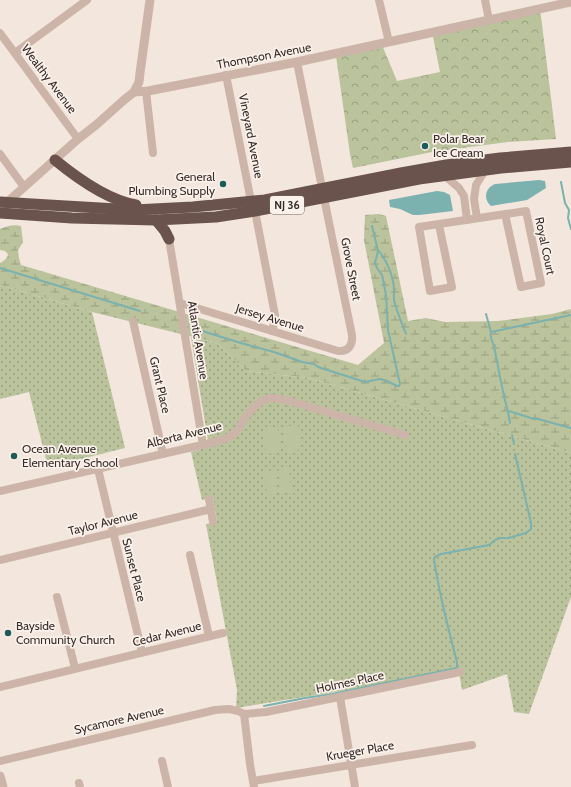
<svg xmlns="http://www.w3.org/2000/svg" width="571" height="787" font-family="Cabin,sans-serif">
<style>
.forest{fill:url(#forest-crowns)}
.wetland{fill:url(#wetland-marsh)}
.park{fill:url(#park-dots)}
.garden{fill:#bac39c}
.water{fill:#7bb1ae}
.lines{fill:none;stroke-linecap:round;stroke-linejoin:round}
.stream{stroke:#7bb1ae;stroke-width:2}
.minor{stroke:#ccb5a8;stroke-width:8}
.tertiary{stroke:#ccb5a8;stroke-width:9}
.trunk{stroke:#6a534c;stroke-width:11}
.poi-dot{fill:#1d5b59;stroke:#faf1ea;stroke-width:1.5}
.labels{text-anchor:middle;stroke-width:3.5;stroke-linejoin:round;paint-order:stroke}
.shield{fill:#faf1ea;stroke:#726763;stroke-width:1}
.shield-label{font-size:11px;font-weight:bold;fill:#382c29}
.street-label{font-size:12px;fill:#382c29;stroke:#faf1ea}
.poi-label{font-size:12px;fill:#382c29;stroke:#faf1ea;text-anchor:start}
</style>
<defs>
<pattern id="forest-crowns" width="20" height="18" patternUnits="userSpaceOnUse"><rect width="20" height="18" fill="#bac39c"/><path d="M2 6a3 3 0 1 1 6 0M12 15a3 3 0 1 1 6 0" fill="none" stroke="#989f7f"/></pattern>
<pattern id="wetland-marsh" width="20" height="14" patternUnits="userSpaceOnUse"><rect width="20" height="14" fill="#bac39c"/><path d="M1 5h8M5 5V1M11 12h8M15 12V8" fill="none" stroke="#989f7f"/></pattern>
<pattern id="park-dots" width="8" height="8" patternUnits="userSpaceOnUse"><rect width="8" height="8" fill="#bac39c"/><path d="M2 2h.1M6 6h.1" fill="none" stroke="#989f7f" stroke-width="1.8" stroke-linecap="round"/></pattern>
</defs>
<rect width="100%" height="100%" fill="#f3e6dd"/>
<polygon class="forest" points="540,8 556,139 508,142 432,152 353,168 350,154 336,56 382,45 397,81 440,72 432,32"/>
<path class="wetland" d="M379 214 386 216 408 321 426 318 445 322 498 321 552 314 571 309V453L308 378 246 371 217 343 92 312 0 285V263C4 261 8 258 8 254L5 251 0 250V229C7 226 14 224 21 226L23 242 18 250 19 258 21 265 358 365 384 343 364 240 365 215Z"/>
<g class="park">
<polygon points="0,285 92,312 125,448 48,467 29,392 0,399"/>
<polygon points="191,337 217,343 246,371 308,378 571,453 571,597 529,714 514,712 507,674 462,690 459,672 236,708 237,690 206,524 217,522 213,498 202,500 191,452 209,447"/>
</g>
<g class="garden">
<polygon points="298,425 301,450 286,452 283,427"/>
<polygon points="278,427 281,452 266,454 263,429"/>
<polygon points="289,468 292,492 281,493 278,470"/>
<polygon points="275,470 277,494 267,495 264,471"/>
</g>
<g class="water">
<path d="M539 180 545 181 546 188 527 200 491 206C483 199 485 188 495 184Z"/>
<polygon points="437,191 444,192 450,195 453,211 419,215 413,215 400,209 390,207 389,200"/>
</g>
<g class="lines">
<g class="stream">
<polyline points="561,182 565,203 569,210 568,218 571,229"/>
<path d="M379 251C387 261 394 277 394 291 394 296 393 299 395 304 398 314 402 324 406 334"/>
<polyline points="0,268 140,311"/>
<polyline points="486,314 491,332"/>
<polyline points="199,330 241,343 274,352 302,362 314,364 318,367 365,382 380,379 387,381 397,386 399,386 400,384 388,330 386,295 382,275 377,268 375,263 378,251 372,226"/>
<path d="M508 412C502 391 499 369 494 347 493 342 489 337 491 332L571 315"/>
<polyline points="510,423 508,412 509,411 534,419 538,419 571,428"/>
<polyline points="512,435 514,444"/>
<path d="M264 706 305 698 332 694 457 668V662C448 628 439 594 434 559L435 557 441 554 489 545 495 540 500 538H508L526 533 531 529V523L515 454"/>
</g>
<g class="minor">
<polyline points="379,0 389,42"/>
<polyline points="485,0 489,20"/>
<polyline points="0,33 78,139"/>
<polyline points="15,53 87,0"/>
<polyline points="297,62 322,188"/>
<polyline points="226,75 251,201"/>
<polyline points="146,91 153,153"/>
<polyline points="0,154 24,187"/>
<polyline points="445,176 459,188 464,196 467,220"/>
<polyline points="255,211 275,315 275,320 272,331"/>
<polyline points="477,218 474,199 476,185 486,169"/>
<polyline points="439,225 452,287 430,291 419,227 526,211 541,283 521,287 505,214"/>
<polyline points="169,239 203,445"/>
<path d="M180 303 338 351C349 352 353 344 352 335L324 198"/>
<polyline points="133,321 163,454"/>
<polyline points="98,469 142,652"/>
<polyline points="0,491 215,442 229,437 237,431 244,419 254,407 262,401 270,398 283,399 405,435"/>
<polyline points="209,499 213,522"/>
<polyline points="190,555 209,636"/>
<polyline points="0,560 211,509"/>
<polyline points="57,597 75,668"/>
<polyline points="0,687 223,633"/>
<polyline points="340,697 355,787"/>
<polyline points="244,714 250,764 254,787"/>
<polyline points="0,761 215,710 229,709 238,711 244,714 266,712 460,672"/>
<polyline points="162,761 168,787"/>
<polyline points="253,781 472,745"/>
<polyline points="79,783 80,787"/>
</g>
<g class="tertiary">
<polyline points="134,92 139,82 140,73 150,0"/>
<polyline points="4,205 78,139 96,125 124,100 134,92 148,91 297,62 571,2"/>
<polyline points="0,776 3,787"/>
</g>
<g class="trunk">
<path d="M55 160C77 178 107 200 136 205"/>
<polyline points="0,202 32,204 134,210 193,207 265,200 401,173 446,165 500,158 571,152"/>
<polyline points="0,213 72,218 156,220 216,217 255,211 419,179 501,168 571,162"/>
<polyline points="156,220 165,231 169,239"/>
</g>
</g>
<g class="poi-dot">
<circle cx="425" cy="146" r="4"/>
<circle cx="223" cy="184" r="4"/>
<circle cx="14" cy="456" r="4"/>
<circle cx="8" cy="633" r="4"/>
</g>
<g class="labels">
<rect class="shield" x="270" y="196" width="34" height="18" rx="3"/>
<g class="shield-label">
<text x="287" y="209">NJ 36</text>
</g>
<g class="street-label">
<text transform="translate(264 56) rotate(-11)" y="4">Thompson Avenue</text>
<text transform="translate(49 79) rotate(53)" y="4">Wealthy Avenue</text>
<text transform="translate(251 136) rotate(79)" y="4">Vineyard Avenue</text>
<text transform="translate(545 246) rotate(78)" y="4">Royal Court</text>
<text transform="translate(351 269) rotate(79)" y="4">Grove Street</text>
<text transform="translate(270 318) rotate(17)" y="4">Jersey Avenue</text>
<text transform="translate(198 340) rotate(81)" y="4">Atlantic Avenue</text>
<text transform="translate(160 385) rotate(77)" y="4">Grant Place</text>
<text transform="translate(184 435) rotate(-14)" y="4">Alberta Avenue</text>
<text transform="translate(103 523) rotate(-14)" y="4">Taylor Avenue</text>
<text transform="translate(134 570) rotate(76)" y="4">Sunset Place</text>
<text transform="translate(167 634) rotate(-14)" y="4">Cedar Avenue</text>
<text transform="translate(350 682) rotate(-12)" y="4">Holmes Place</text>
<text transform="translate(119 720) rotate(-13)" y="4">Sycamore Avenue</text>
<text transform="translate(360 751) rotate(-10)" y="4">Krueger Place</text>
</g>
<g class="poi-label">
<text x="433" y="143">Polar Bear<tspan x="433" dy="14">Ice Cream</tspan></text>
<text x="215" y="181" text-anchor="end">General<tspan x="215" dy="14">Plumbing Supply</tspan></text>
<text x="22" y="453">Ocean Avenue<tspan x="22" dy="14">Elementary School</tspan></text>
<text x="16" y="630">Bayside<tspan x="16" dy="14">Community Church</tspan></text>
</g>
</g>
</svg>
